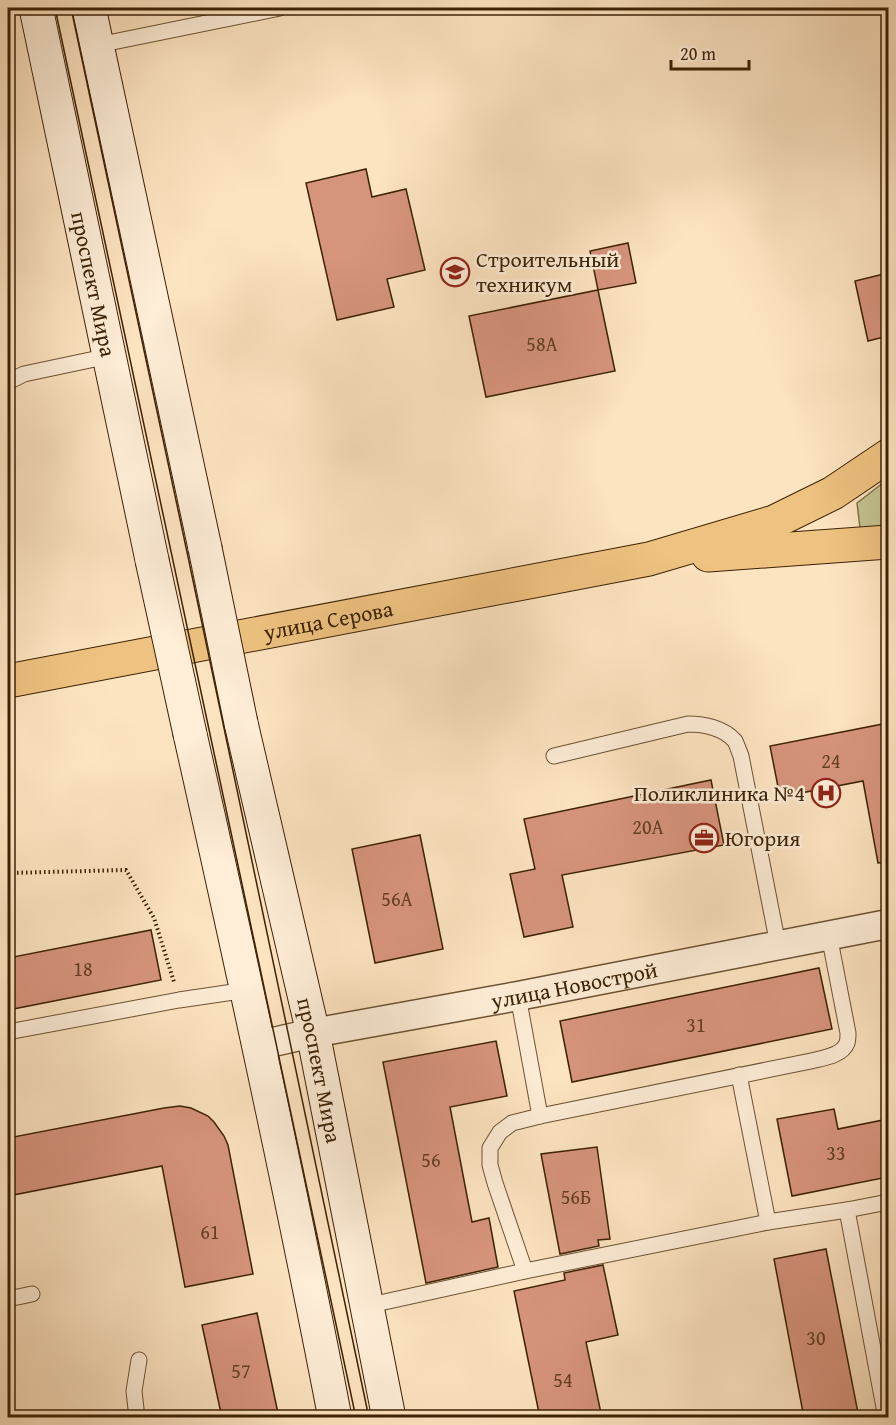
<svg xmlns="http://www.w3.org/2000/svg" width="896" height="1425" font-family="'Gentium Book Plus',serif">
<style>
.green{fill:#c3c391;stroke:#80724a;stroke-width:1.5}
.building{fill:#d7947d;stroke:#3c2204;stroke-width:1.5}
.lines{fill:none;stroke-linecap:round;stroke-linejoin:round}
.lane-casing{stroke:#6c5233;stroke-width:17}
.street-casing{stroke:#6c5233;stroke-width:31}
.secondary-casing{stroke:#3c2204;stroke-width:35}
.primary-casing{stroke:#3c2204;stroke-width:35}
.path{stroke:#3c2204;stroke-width:4;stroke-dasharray:1.5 3;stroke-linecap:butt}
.lane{stroke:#feedd7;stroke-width:15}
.street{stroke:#feedd7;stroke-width:28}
.secondary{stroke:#feedd7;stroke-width:33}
.primary{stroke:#eec280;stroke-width:33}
.tram{stroke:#3c2204;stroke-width:1.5}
.secondary-bridge-casing{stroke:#3c2204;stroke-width:35;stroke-linecap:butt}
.secondary-bridge{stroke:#feedd7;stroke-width:33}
.labels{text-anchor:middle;stroke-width:5;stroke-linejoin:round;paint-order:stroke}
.number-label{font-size:20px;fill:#633e22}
.poi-label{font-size:22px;fill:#3c2204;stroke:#feedd7;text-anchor:start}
.street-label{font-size:22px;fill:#3c2204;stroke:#feedd7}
</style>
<rect width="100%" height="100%" fill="#fde4c1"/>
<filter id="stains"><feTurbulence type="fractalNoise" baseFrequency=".00333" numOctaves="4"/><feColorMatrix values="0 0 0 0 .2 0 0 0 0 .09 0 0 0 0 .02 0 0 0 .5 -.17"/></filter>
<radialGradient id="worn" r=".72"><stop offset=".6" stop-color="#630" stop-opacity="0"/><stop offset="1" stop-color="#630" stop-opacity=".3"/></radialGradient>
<polygon class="green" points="888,479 888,527 860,528 857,503"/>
<g class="building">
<polygon points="366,169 372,197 406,189 425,270 387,279 394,307 337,320 306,183"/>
<polygon points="628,243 636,283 598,290 590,251"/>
<polygon points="888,273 888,336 868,341 855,281"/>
<polygon points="598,290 615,371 486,397 469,316"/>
<polygon points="888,723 888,862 878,863 863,781 780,797 770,746"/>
<polygon points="711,780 724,845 562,875 573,927 524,937 510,874 535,869 524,819"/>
<polygon points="420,835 443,949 375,963 352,849"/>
<polygon points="151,930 161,980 8,1010 8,958"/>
<polygon points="819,968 832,1029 572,1082 560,1021"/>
<polygon points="496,1041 507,1096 450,1107 472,1222 489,1218 498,1267 426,1283 383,1062"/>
<polygon points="180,1106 191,1108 208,1116 214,1122 224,1136 228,1145 253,1274 185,1287 162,1166 8,1196 8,1138 164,1108"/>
<polygon points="834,1109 838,1129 888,1119 888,1177 792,1196 777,1119"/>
<polygon points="597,1147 610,1239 598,1240 599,1246 560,1254 541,1154"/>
<polygon points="826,1249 859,1418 804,1418 774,1259"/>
<polygon points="603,1265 618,1335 586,1342 602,1418 540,1418 514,1291 565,1280 564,1273"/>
<polygon points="257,1313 279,1418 222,1418 202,1325"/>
</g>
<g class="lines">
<g class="lane-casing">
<g id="lane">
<polyline points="98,45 280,8"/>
<polyline points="8,382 24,374 109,356"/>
<path d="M554 756 688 724C704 724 724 728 735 741 737 745 739 751 741 756L778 945"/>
<polyline points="518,996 540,1116"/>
<polyline points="8,1032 179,1000 247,990"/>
<polyline points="739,1075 768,1222"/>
<path d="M525 1271 495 1183 490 1165V1148L500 1132 512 1123 540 1116 811 1061C822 1058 842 1056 847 1043 848 1040 848 1036 848 1033L829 935"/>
<polyline points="8,1299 32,1294"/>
<polyline points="366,1306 525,1271 768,1222 847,1210"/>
<polyline points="137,1418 134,1391 139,1360"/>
<polyline points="886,1418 847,1210 888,1202"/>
</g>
</g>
<g class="street-casing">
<g id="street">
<path id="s1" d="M260 1045 313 1033 518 996 888 924"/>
</g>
</g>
<g class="secondary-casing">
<g id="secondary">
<path id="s2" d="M36 8 152 560"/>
<polyline points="89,8 205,548"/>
<path id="s3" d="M241 723 313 1033 389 1418"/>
<path d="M190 734C241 961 291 1189 335 1418"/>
</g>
</g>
<g class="primary-casing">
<g id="primary">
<polyline points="708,555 888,542"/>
<path id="s4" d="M8 681 649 559 774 522 833 493 888 456"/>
</g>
</g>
<polyline class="path" points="8,873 126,870 154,918 174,982"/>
<use href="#lane" class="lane"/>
<use href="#street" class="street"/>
<use href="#secondary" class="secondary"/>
<use href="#primary" class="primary"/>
<g class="tram">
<polyline points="55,8 356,1418"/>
<polyline points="71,8 187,552 369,1418"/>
</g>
<g class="secondary-bridge-casing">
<g id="secondary-bridge">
<polyline points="205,548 241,723"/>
<polyline points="152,560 190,734"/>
</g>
</g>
<use href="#secondary-bridge" class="secondary-bridge"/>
</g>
<defs>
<g id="university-ring" transform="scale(1.5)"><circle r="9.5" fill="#feedd7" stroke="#8f2418" stroke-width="1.5"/><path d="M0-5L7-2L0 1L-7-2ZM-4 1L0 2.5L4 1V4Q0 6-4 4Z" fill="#8f2418"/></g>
<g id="hospital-ring" transform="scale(1.5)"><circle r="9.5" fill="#feedd7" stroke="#8f2418" stroke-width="1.5"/><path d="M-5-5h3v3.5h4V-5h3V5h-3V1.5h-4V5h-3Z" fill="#8f2418"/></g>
<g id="office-ring" transform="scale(1.5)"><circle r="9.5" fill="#feedd7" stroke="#8f2418" stroke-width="1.5"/><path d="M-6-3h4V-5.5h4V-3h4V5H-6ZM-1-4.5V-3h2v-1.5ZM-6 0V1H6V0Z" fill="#8f2418"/></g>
</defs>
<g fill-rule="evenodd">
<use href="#university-ring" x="455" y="272"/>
<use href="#hospital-ring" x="826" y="793"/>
<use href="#office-ring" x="704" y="838"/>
</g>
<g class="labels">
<g class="number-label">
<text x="542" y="351">58А</text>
<text x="831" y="768">24</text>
<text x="648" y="834">20А</text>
<text x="397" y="906">56А</text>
<text x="83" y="976">18</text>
<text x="696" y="1032">31</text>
<text x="836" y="1160">33</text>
<text x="431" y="1167">56</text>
<text x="576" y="1204">56Б</text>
<text x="210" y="1239">61</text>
<text x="816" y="1345">30</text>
<text x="241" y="1378">57</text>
<text x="563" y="1387">54</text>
</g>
<g class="poi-label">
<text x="476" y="267">Строительный<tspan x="476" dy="25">техникум</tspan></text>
<text x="805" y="801" text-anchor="end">Поликлиника №4</text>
<text x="725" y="846">Югория</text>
</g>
<g class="street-label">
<text dy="8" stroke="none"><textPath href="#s2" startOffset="282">проспект Мира</textPath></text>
<text dy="8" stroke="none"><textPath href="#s4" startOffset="326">улица Серова</textPath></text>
<text dy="8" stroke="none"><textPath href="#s1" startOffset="320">улица Новострой</textPath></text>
<text dy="8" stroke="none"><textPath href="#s3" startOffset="356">проспект Мира</textPath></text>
</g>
</g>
<rect width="896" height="1425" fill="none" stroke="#fde4c1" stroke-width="30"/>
<rect x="9" y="9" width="878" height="1407" fill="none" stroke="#3c2204" stroke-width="3"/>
<rect x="15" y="15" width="866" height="1395" fill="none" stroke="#3c2204" stroke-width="1.5"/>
<path d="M671 60v9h78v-9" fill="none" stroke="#3c2204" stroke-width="3"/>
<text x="680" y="60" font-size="18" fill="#3c2204" stroke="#feedd7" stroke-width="4.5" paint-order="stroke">20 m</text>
<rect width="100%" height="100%" filter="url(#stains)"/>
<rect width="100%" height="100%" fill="url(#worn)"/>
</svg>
